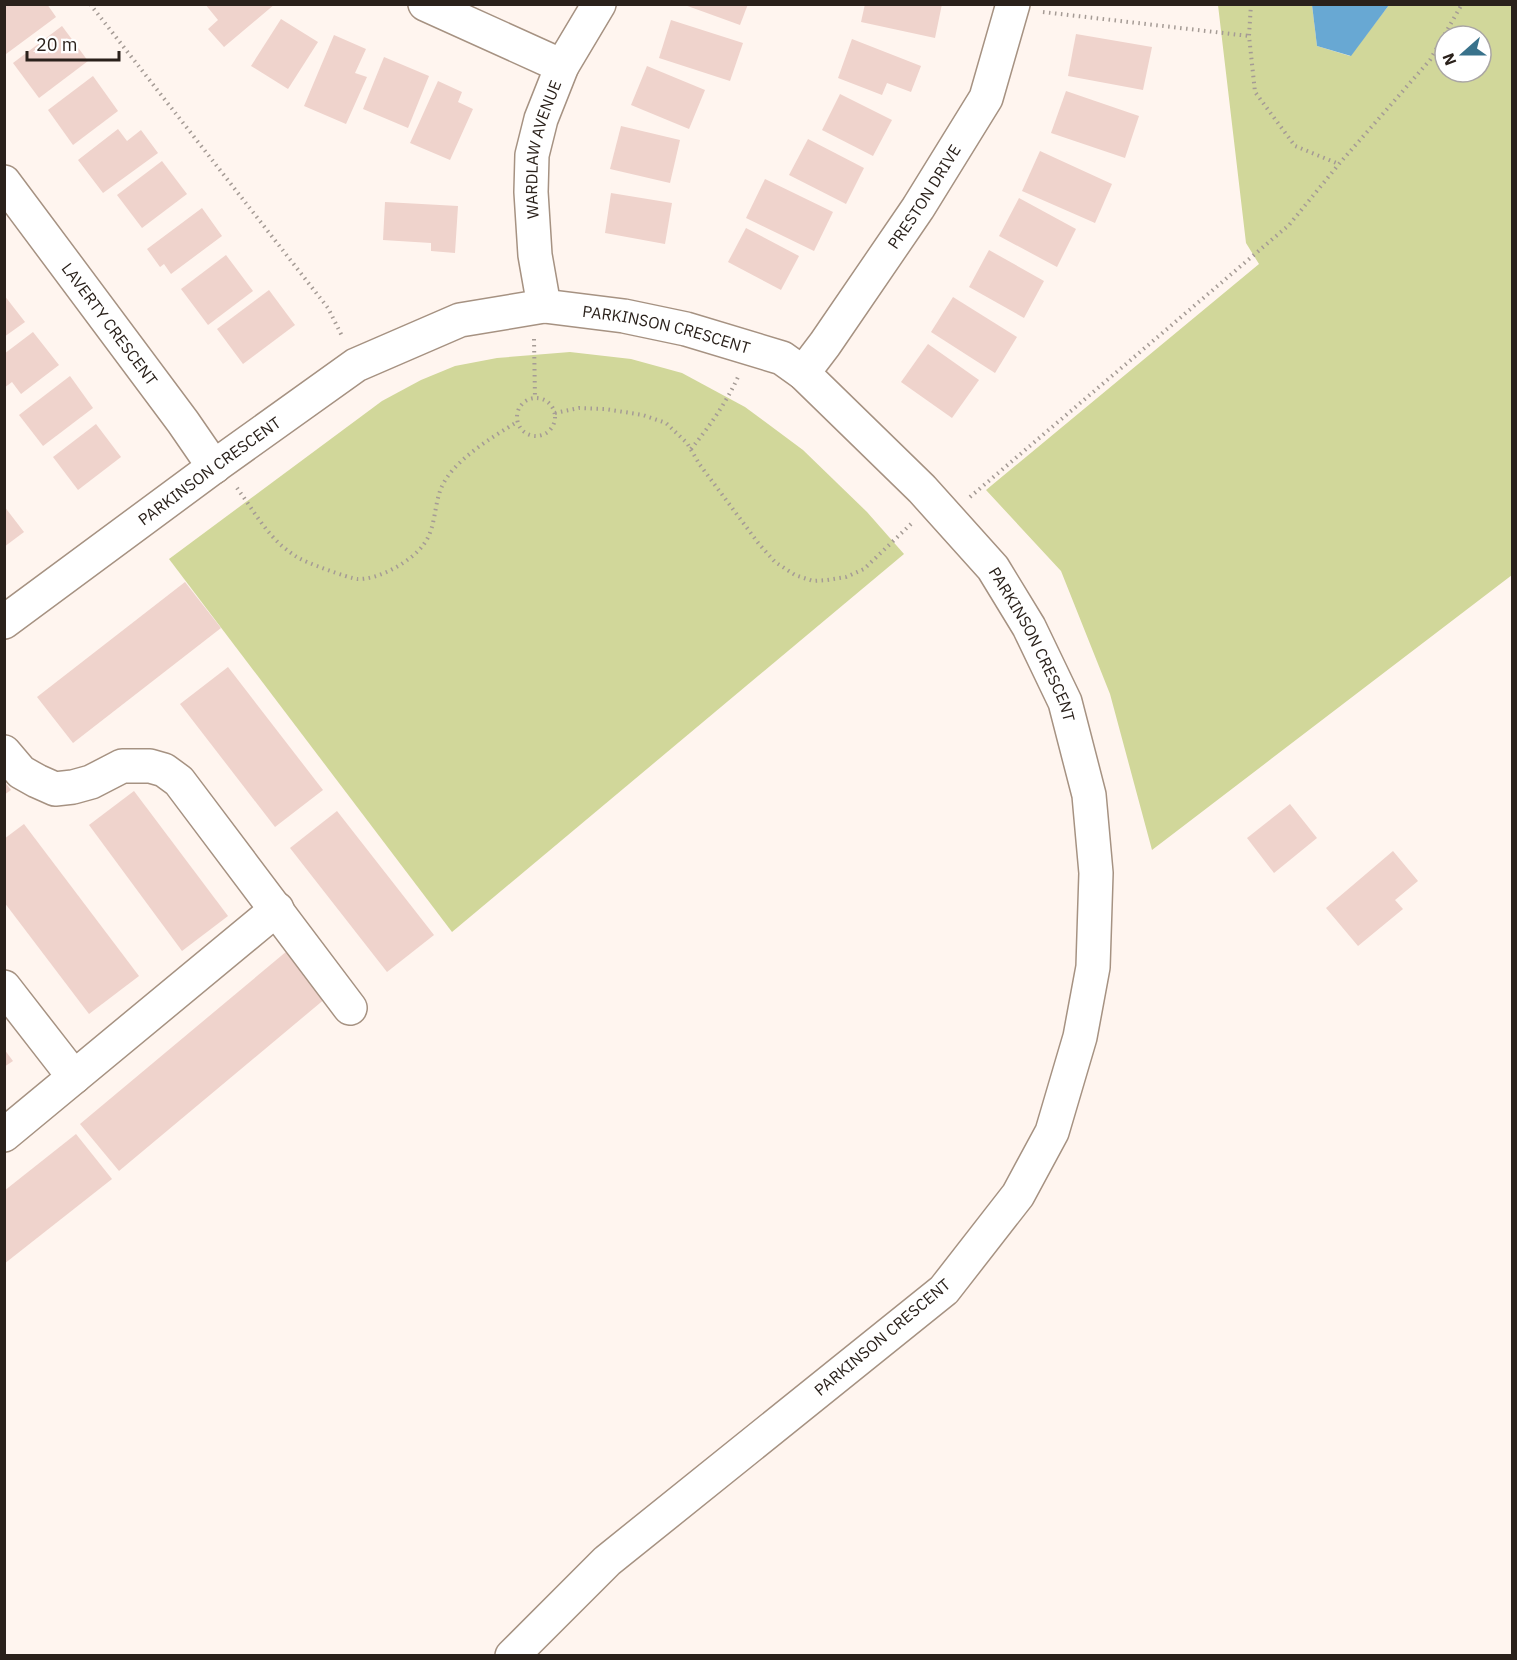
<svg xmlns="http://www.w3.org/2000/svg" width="1517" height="1660" font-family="'IBM Plex Sans',sans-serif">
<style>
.green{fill:#d1d79a;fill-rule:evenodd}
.water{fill:#68a8d3}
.building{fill:#efd3cc}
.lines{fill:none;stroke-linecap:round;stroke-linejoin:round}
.minor-casing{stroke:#a69282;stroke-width:36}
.path{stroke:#a59b95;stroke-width:4;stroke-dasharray:1.5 4.5;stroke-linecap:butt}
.minor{stroke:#fff;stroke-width:33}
.labels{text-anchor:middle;stroke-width:6;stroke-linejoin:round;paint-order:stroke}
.street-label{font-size:16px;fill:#2a211b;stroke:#fff}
</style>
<rect width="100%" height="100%" fill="#fff5ef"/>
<g class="green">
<path d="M1218 5H1312L1317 46 1350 56 1389 5H1512V575L1152 850 1110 694 1061 571 986 490 1259 264 1246 243ZM1445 36H1481V72H1445Z"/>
<polygon points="570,352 631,359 682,373 745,407 803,450 867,512 904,554 452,932 169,559 382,401 421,380 455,366 497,358"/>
</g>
<polygon class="water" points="1312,5 1312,4 1389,5 1351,56 1317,46"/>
<g class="building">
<polygon points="4,4 47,4 56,17 6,54 4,51"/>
<polygon points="205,4 275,4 224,47 208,29 218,20"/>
<polygon points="682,4 748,4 740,25"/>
<polygon points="865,4 942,4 935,38 861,22"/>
<polygon points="281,19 318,42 288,89 251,66"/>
<polygon points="671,20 743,43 730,81 659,58"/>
<polygon points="62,26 88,61 39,98 13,63"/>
<polygon points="1076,34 1152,47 1143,90 1068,76"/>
<polygon points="334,35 366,49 355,73 367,77 346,124 304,106"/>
<polygon points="852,39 921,66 911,92 887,83 882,95 838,78"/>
<polygon points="384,57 429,76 408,128 363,109"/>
<polygon points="647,66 705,90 689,129 631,105"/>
<polygon points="93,76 118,111 73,145 48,110"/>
<polygon points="438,81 462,92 458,102 473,109 450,160 410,143"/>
<polygon points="1066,91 1139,116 1125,158 1051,133"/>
<polygon points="840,94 892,120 873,156 822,130"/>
<polygon points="621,126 680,140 670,183 610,169"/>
<polygon points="118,129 127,141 141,130 158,153 103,193 78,160"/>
<polygon points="808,139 864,168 846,204 789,175"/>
<polygon points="1040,151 1112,184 1095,223 1022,191"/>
<polygon points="162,161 187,194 142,228 117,195"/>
<polygon points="765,179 833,212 814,251 746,218"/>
<polygon points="611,193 672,203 665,244 605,233"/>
<polygon points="1019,198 1076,229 1057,267 999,236"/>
<polygon points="385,202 458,206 455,253 431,251 431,243 383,240"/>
<polygon points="202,208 222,236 171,274 164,264 160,267 147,249"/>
<polygon points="746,228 799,256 781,290 728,262"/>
<polygon points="989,250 1044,281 1024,318 969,287"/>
<polygon points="226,255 253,291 208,325 181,289"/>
<polygon points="269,290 295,325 243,364 217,329"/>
<polygon points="4,295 25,322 4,337"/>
<polygon points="953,297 1017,337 995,373 931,332"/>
<polygon points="33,332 59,365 21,394 12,382 4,388 4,354"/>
<polygon points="928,344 979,380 952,418 901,382"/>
<polygon points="70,376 93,408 43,446 19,415"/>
<polygon points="96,424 121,457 78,490 53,457"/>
<polygon points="4,506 24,532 4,547"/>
<polygon points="185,582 221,628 73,743 37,697"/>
<polygon points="228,667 323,790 275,827 180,704"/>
<polygon points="4,781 11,790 4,795"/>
<polygon points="134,791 228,916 182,951 89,825"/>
<polygon points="1290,804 1317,838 1274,873 1247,838"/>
<polygon points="337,811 434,935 387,972 290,848"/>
<polygon points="24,824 139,976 89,1014 4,902 4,839"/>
<polygon points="1393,851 1418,881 1395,900 1403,909 1358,946 1326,908"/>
<polygon points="287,951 326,998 119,1171 80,1124"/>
<polygon points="4,1049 13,1061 4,1067"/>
<polygon points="76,1134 112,1179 4,1264 4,1191"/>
</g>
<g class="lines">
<g class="minor-casing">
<g id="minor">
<polyline points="425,4 562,66"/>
<path id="s1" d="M4 182 183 422 214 467"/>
<path id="s2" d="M544 306 535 255 531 192 532 155 541 119 562 66 599 4"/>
<path id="s3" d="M803 373 825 344 918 208 986 98 1013 4"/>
<path id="s4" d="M4 622 219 463 356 365 460 320 544 306 624 316 686 329 782 358 803 373 922 489 993 568 1029 627 1065 702 1089 795 1096 873 1093 967 1080 1037 1052 1132 1018 1195 944 1290 607 1561 512 1656"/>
<polyline points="4,752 21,772 37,781 55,789 73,787 91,782 122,766 150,766 164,770 179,781 350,1008"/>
<polyline points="4,987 74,1077"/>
<polyline points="4,1135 277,909"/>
</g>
</g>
<g class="path">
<polyline points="90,4 328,308 343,338"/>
<polyline points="1251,4 1249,36 1255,92 1295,146 1339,164"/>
<polyline points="1043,12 1249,36"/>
<polyline points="534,339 535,398"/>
<circle cx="536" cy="417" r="19"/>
<polyline points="555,413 579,408 605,409 643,415 666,423 687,443 700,465 759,544 775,562 795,575 813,581 827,580 846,577 864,569 912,523"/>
<path d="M691 449C709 427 726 403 738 377"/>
<path d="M237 488C251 507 264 530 282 546 287 550 292 554 297 557 304 562 348 578 357 579 379 580 412 561 424 544 435 529 434 509 440 491 450 462 491 438 517 422"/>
<polyline points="970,497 1289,225 1339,164 1430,60 1462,4"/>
</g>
<use href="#minor" class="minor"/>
</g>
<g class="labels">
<g class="street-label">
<text dy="6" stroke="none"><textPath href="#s2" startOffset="159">WARDLAW AVENUE</textPath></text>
<text dy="6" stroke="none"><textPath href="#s3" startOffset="214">PRESTON DRIVE</textPath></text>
<text dy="6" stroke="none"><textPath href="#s1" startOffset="177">LAVERTY CRESCENT</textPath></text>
<text dy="6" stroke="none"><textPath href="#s4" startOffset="759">PARKINSON CRESCENT</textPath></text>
<text dy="6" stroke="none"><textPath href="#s4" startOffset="255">PARKINSON CRESCENT</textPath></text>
<text dy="6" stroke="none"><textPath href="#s4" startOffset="1263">PARKINSON CRESCENT</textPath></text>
<text transform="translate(882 1337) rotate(-40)" y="6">PARKINSON CRESCENT</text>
</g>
</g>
<rect width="1517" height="1660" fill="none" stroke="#2a211b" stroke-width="12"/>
<g transform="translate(1463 54) rotate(249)"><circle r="28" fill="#ffffff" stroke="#aaa6a4" stroke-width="1.5"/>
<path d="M0-4.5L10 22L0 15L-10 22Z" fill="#39728b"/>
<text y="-9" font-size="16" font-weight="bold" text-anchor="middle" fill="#2a211b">N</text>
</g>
<path d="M27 51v9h92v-9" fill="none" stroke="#2a211b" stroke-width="3"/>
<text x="36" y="51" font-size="18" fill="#2a211b" stroke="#ffffff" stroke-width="4.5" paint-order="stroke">20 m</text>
</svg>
